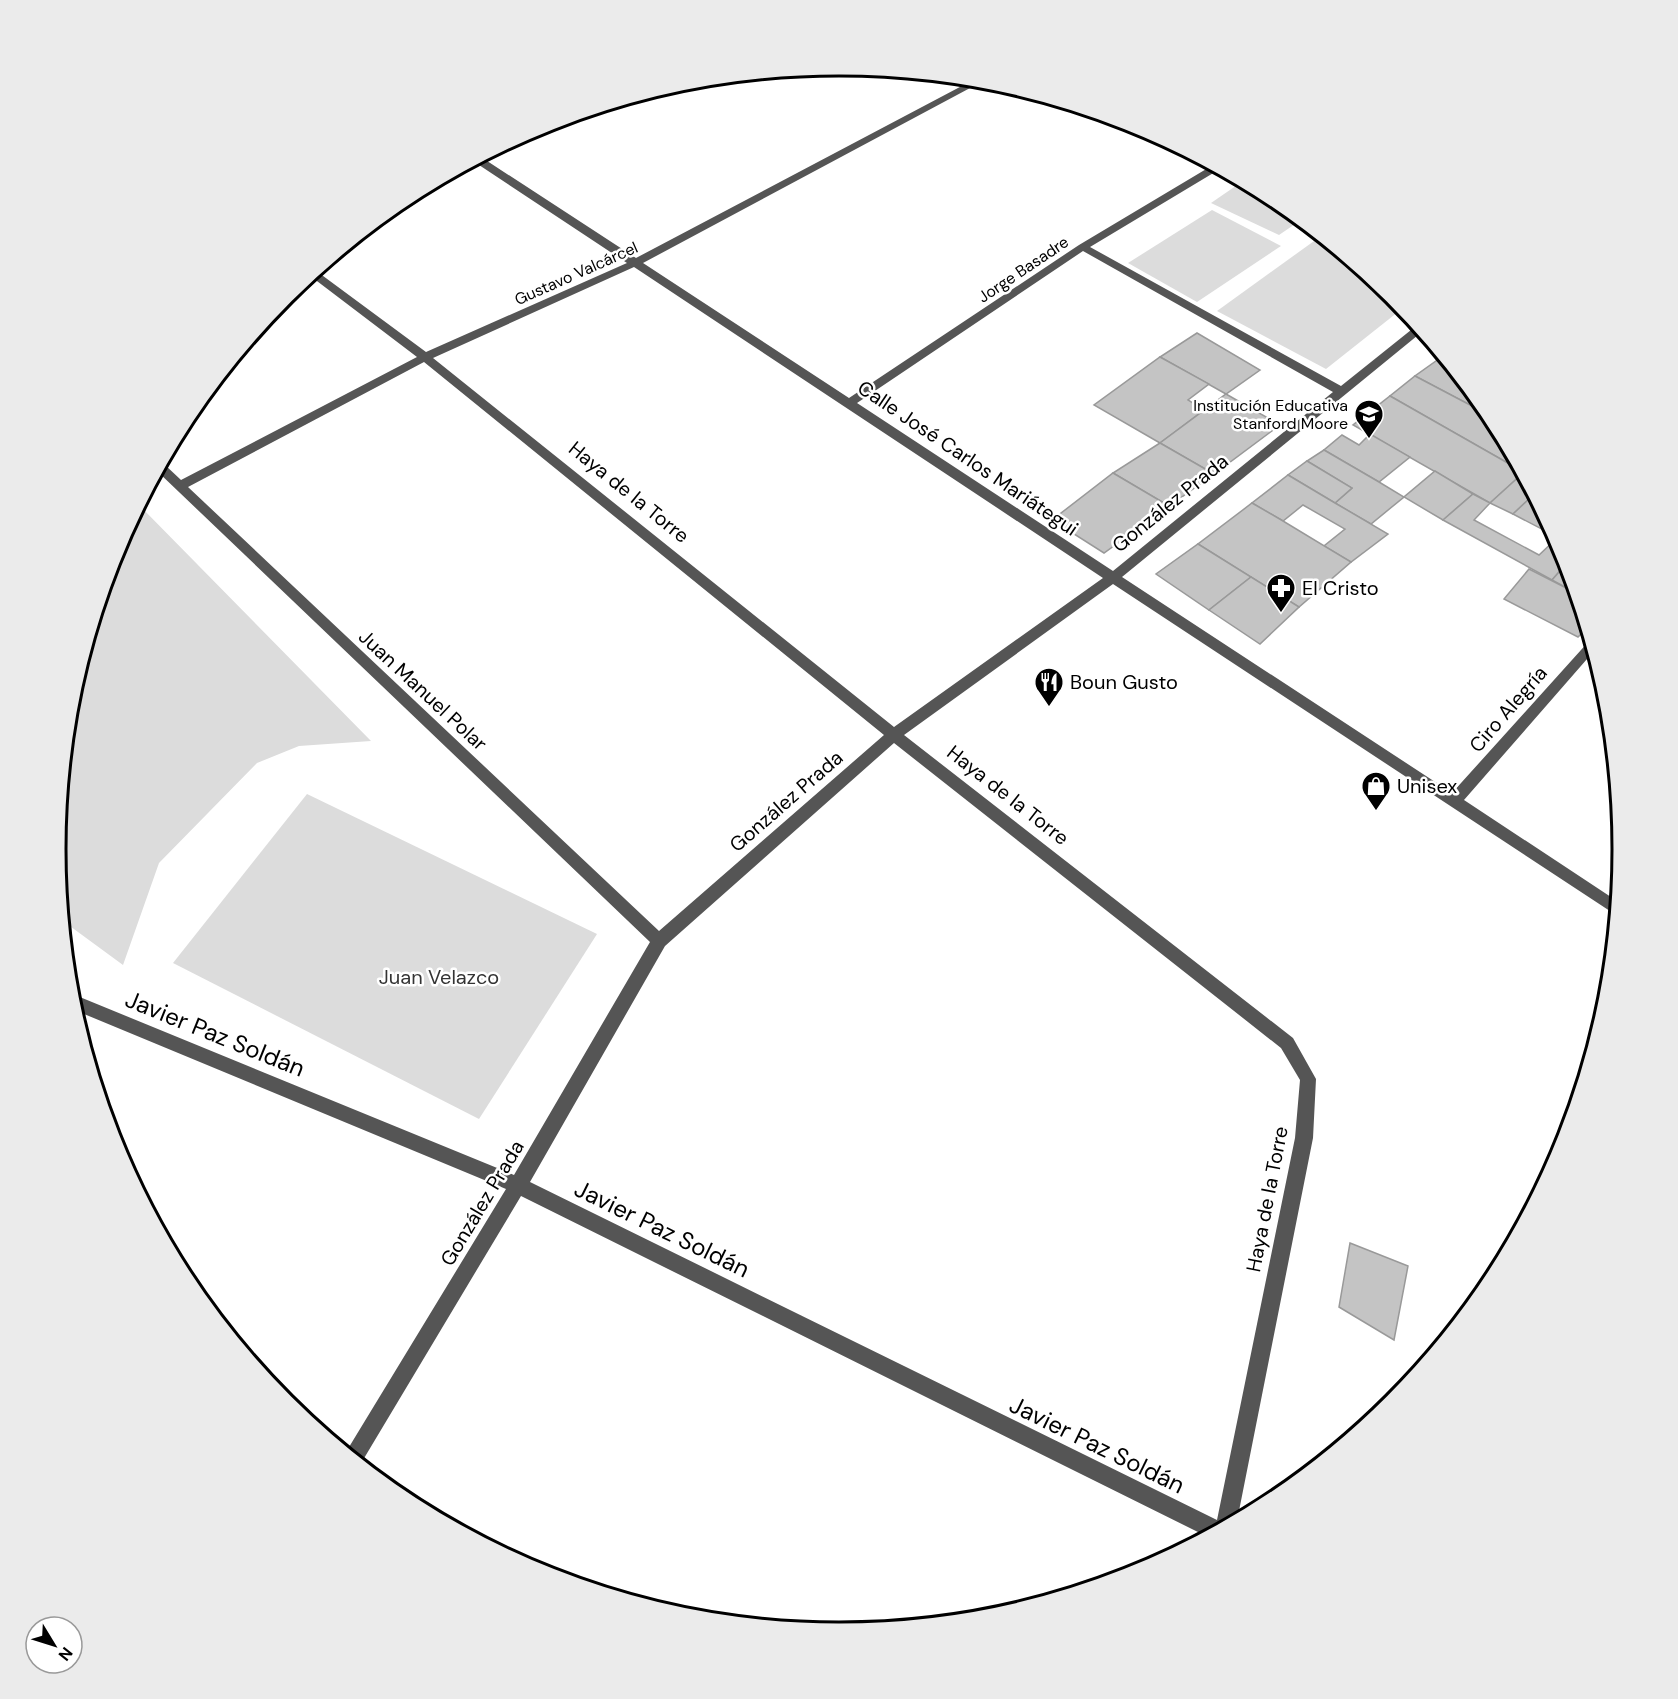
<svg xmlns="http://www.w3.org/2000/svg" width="1678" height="1699" font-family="'DM Sans',sans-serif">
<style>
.green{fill:#dcdcdc}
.building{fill:#c4c4c4;stroke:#999;stroke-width:1.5}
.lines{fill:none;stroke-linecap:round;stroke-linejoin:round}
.minor{fill:#555;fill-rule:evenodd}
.labels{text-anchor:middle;stroke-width:5;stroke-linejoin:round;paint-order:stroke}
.far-street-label{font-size:16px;fill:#000;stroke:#fff}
.far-poi-label{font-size:16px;fill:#000;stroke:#fff;text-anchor:end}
.street-label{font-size:20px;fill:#000;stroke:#fff}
.poi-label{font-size:20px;fill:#000;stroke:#fff;text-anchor:start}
.park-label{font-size:20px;fill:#333;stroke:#fff}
.near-street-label{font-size:24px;fill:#000;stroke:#fff}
.rim{fill:none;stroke:#000;stroke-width:3}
</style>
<rect width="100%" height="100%" fill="#fff"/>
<g class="green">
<polygon points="1243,181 1275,198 1301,220 1279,235 1211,203"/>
<polygon points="1212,210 1281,246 1197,302 1128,263"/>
<polygon points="1321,236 1393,296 1403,308 1326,369 1217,311"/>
<polygon points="139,505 371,741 299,746 257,763 159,863 123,965 63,921 56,849 71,696 115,549"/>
<polygon points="307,794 597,934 479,1119 173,963"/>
</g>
<g class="building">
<polygon points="1197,333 1260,370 1226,394 1160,357"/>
<polygon points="1443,356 1491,414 1491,416 1415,376"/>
<polygon points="1160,357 1209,384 1188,400 1204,410 1160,443 1094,405"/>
<polygon points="1415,376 1491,416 1520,470 1390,396"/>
<polygon points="1226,394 1280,425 1214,474 1160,443"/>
<polygon points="1390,396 1520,470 1522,474 1490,503 1353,425"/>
<polygon points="1370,434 1410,457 1379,482 1324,450 1342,435 1359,445"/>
<polygon points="1160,443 1214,474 1169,506 1113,473"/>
<polygon points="1324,450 1379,482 1404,497 1371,524 1335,503 1352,488 1307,461"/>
<polygon points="1307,461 1352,488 1335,503 1288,475"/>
<polygon points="1435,471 1473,494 1443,520 1404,497"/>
<polygon points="1113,473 1169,506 1104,553 1052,520"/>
<polygon points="1522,474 1538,504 1529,499 1513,514 1490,503"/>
<polygon points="1288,475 1335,503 1388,534 1351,562 1324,546 1345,529 1303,505 1283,521 1252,503"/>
<polygon points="1473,494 1490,503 1474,520 1539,555 1557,538 1568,565 1566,564 1552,580 1443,520"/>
<polygon points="1529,499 1538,504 1555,536 1513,514"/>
<polygon points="1252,503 1283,521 1351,562 1299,607 1198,544"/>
<polygon points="1198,544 1251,577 1209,610 1156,574"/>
<polygon points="1566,564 1568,565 1576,593 1552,580"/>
<polygon points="1529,569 1576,593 1587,628 1578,637 1504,599"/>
<polygon points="1251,577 1299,607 1260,644 1209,610"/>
<polygon points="1350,1243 1408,1266 1394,1340 1339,1307"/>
</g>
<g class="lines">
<path class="minor" d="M975 79 985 80 643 263 849 398 1079 245 1213 165 1220 169 1090 247 1341 386 1416 326 1423 331 1122 577 1452 793 1590 640 1594 651 1464 800 1617 901 1616 915 1113 584 904 735 1293 1038 1316 1079 1313 1138 1237 1521 1208 1537 521 1196 360 1465 346 1452 506 1189 72 1009 70 993 514 1175 650 942 157 471 161 463 164 464 181 480 417 357 309 275 315 270 426 352 627 263 473 161 481 157 636 258ZM1083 251 1333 392 1113 571 857 403ZM634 267 1103 578 894 727 433 358ZM424 362 884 735 659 931 188 487ZM894 743 1281 1048 1300 1080 1295 1138 1217 1520 530 1182 665 946Z"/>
</g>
<defs>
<g id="school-pin" transform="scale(1.5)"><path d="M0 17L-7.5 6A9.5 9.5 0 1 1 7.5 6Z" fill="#000" stroke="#fff"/><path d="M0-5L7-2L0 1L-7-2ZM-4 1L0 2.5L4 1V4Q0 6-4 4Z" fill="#fff"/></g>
<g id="pharmacy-pin" transform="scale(1.5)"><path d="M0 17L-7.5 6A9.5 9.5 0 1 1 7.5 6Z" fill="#000" stroke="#fff"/><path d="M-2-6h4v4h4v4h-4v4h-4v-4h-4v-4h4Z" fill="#fff"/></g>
<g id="restaurant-pin" transform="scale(1.5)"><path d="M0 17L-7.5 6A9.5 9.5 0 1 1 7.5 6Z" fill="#000" stroke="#fff"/><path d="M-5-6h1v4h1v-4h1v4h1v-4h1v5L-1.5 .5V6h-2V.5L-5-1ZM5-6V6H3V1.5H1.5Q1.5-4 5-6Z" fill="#fff"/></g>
<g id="shop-pin" transform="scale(1.5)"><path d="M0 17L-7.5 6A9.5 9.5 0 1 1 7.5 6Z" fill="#000" stroke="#fff"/><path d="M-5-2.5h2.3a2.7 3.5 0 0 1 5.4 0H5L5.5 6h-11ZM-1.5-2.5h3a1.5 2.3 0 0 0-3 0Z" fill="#fff"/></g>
</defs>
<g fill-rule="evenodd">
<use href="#school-pin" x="1369" y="414"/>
<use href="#pharmacy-pin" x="1281" y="588"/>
<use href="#restaurant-pin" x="1049" y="682"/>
<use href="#shop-pin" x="1376" y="786"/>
</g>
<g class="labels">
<g class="far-street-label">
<text transform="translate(1023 269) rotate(-34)" y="6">Jorge Basadre</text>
<text transform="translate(576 273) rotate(-24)" y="6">Gustavo Valcárcel</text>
</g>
<g class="far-poi-label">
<text x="1348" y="411">Institución Educativa<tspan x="1348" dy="18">Stanford Moore</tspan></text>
</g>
<g class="street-label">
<text transform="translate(968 458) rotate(34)" y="7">Calle José Carlos Mariátegui</text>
<text transform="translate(629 492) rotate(39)" y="7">Haya de la Torre</text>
<text transform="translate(1170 503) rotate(-39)" y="7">González Prada</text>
<text transform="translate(423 690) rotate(43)" y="7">Juan Manuel Polar</text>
<text transform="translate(1508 709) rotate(-49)" y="7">Ciro Alegría</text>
<text transform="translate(1008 795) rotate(38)" y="7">Haya de la Torre</text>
<text transform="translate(786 801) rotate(-41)" y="7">González Prada</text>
<text transform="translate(1267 1199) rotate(-79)" y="7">Haya de la Torre</text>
<text transform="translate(482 1203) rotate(-59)" y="7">González Prada</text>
</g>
<g class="poi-label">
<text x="1302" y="595">El Cristo</text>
<text x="1070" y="689">Boun Gusto</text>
<text x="1397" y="793">Unisex</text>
</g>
<g class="park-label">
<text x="439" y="984">Juan Velazco</text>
</g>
<g class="near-street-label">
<text transform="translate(215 1034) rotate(22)" y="8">Javier Paz Soldán</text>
<text transform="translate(662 1229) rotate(26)" y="8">Javier Paz Soldán</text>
<text transform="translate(1097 1445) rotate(26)" y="8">Javier Paz Soldán</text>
</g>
</g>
<path d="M0 0H1678V1699H0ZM66 849a773 773 0 1 1 1546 0a773 773 0 1 1-1546 0Z" fill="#ebebeb" fill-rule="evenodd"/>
<path class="rim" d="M66 849a773 773 0 1 1 1546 0a773 773 0 1 1-1546 0Z"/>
<g transform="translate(54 1645) rotate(128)"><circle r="28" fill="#ffffff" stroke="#999999" stroke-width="1.5"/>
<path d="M0-4.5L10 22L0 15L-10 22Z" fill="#000000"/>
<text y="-9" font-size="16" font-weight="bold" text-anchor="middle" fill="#000000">N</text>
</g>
</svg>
